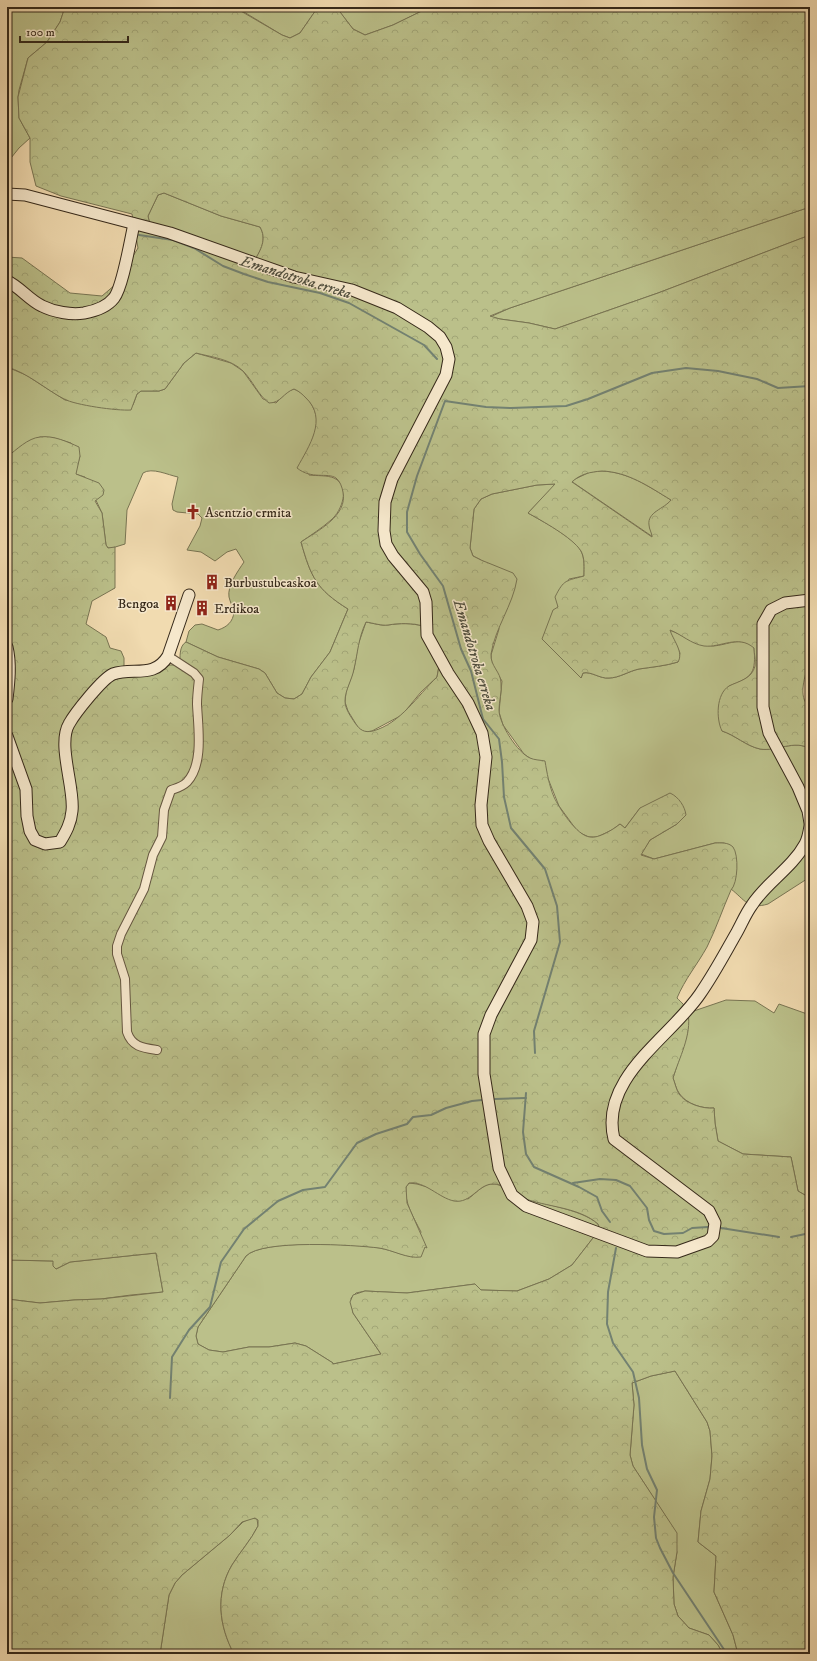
<svg xmlns="http://www.w3.org/2000/svg" width="817" height="1661" font-family="'IM FELL DW Pica',serif">
<style>
.grass{fill:#bbc08a;stroke:#787452}
.forest{fill:url(#forest-crowns);stroke:#787452;fill-rule:evenodd}
.lines{fill:none;stroke-linecap:round;stroke-linejoin:round}
.stream{stroke:#738171;stroke-width:2}
.street-casing{stroke:#655640;stroke-width:10}
.secondary-casing{stroke:#36291a;stroke-width:13}
.street{stroke:#f6e8cc;stroke-width:8}
.secondary{stroke:#f6e8cc;stroke-width:11}
.labels{text-anchor:middle;stroke-width:3;stroke-linejoin:round;paint-order:stroke}
.poi-label{font-size:14px;fill:#36291a;stroke:#f6e8cc;text-anchor:start}
.water-label{font-size:15px;font-style:italic;fill:#4f4e3e;stroke:#f6e8cc}
</style>
<defs>
<pattern id="forest-crowns" width="20" height="18" patternUnits="userSpaceOnUse"><rect width="20" height="18" fill="#bbc08a"/><path d="M2 6a3 3 0 1 1 6 0M12 15a3 3 0 1 1 6 0" fill="none" stroke="#a1a576"/></pattern>
</defs>
<rect width="100%" height="100%" fill="#f1dbb0"/>
<filter id="stains"><feTurbulence type="fractalNoise" baseFrequency=".005" numOctaves="4"/><feColorMatrix values="0 0 0 0 .2 0 0 0 0 .09 0 0 0 0 .02 0 0 0 .5 -.17"/></filter>
<radialGradient id="worn" r=".72"><stop offset=".6" stop-color="#630" stop-opacity="0"/><stop offset="1" stop-color="#630" stop-opacity=".3"/></radialGradient>
<g class="grass">
<polygon points="7,7 65,7 60,22 47,42 28,58 19,90 18,97 19,118 30,138 19,148 7,163"/>
<polygon points="238,7 318,7 300,33 290,38 282,35 239,9"/>
<polygon points="336,7 430,7 393,25 365,35 353,29"/>
<path d="M164 193 221 216 260 227C267 239 261 250 254 261L150 225 148 216 158 195Z"/>
<polygon points="810,207 810,235 658,293 555,329 529,323 500,319 490,317 510,308"/>
<path d="M196 353 231 363 243 371 263 399 276 403 288 391 294 389C308 395 318 410 317 426 316 431 313 436 312 441 310 452 310 464 309 475 317 476 327 475 334 478 351 486 342 511 331 520 322 528 311 535 301 542 311 577 316 589 348 609L330 652 311 677 302 694 294 699 285 698 277 693 265 673 259 669 218 657 186 642 189 631 195 625 202 624 218 630C227 627 233 622 234 612 233 607 230 602 229 597 227 586 238 571 244 562L236 549 227 552 215 561 201 552 187 550 200 526 202 518 198 514 177 512 173 510 172 504 178 477C168 475 152 467 143 473L127 510 125 544 112 548H108L106 545 102 513 85 477 75 474 80 456 71 443 54 438 40 437 7 457V367L26 375 65 400 133 405 137 394 141 391H159L165 389 184 363Z"/>
<path d="M602 471C628 472 648 486 671 500L666 506 654 513 653 537 571 481 590 472Z"/>
<path d="M556 484 528 513C542 521 573 537 581 551 585 559 584 568 584 576L569 579 558 607 581 678 583 673C591 671 600 679 609 678 619 678 629 671 639 669 652 667 665 666 678 662L680 653 669 630C684 635 696 646 713 646 728 645 741 636 754 647 756 673 753 677 729 686L722 731C735 735 746 746 760 749 776 752 795 739 810 749V838L808 868 810 872V877L768 904C748 910 745 900 731 889L733 887 732 847 724 843H715L654 859 641 854 650 840 677 824 640 808 625 828 620 824 612 830 597 837H589L578 832 559 806 549 781 531 759 524 754 503 725 499 712 502 681 492 665 491 655 499 629 481 560 473 556 470 548 474 509 481 499 492 494 537 485Z"/>
<path d="M366 622C372 623 382 626 388 625 400 623 412 623 423 626L439 666 437 677 421 692 402 715 372 731 365 732 359 729 348 711 345 702 346 692 354 669 358 645Z"/>
<path d="M726 1000 755 1001 774 1013 779 1004 810 1015V1198L798 1191 791 1157 743 1154 718 1141 715 1123 714 1108C703 1109 686 1104 679 1093 676 1089 675 1083 673 1078L687 1034 688 1013Z"/>
<path d="M409 1183 417 1184 468 1199C475 1194 482 1185 491 1184 501 1183 508 1191 516 1195 540 1205 580 1208 598 1224L600 1229 572 1265 549 1279 517 1291 481 1290 475 1284 407 1293 365 1291 356 1293 351 1298 353 1313 381 1354 333 1364V1363L306 1346 295 1343 269 1347H249L223 1352 209 1350 198 1344 196 1336 198 1327 246 1256C262 1239 355 1244 380 1248 391 1250 402 1255 413 1257L421 1232C414 1218 404 1203 406 1187Z"/>
<polygon points="156,1253 163,1292 131,1295 101,1299 74,1300 40,1303 7,1299 7,1260 54,1261 53,1264 56,1269 70,1262"/>
<polygon points="675,1371 707,1422 710,1431 712,1456 710,1479 701,1511 698,1542 716,1556 714,1592 733,1635 738,1654 723,1654 718,1645 709,1635 689,1628 678,1616 674,1604 673,1577 677,1552 666,1517 633,1466 630,1455 634,1405 632,1383 651,1376"/>
<path d="M251 1518 257 1519 258 1526C251 1540 240 1552 232 1565 215 1594 219 1626 234 1654H160L169 1595 175 1583 182 1575 230 1535 243 1522Z"/>
</g>
<path class="forest" d="M65 7H238L239 10 282 35 290 38 300 33 318 7 337 8 353 29 365 35 393 25 430 7H810V207L510 308 490 316 500 319 529 323 555 329 658 293 810 235V661C806 671 798 695 807 704H810V749C795 739 776 752 760 749 746 746 735 735 722 731 716 719 716 694 729 686 739 681 752 679 755 666 756 661 754 653 754 648 738 634 721 648 704 646 691 644 681 634 670 630 673 640 684 652 678 662 665 666 652 667 639 669 629 671 619 678 609 678 600 679 591 671 583 673L581 678 542 639 553 610 558 607 555 597C564 579 566 581 584 576 584 568 585 558 581 551 572 537 542 521 528 513L555 484 537 485 492 494 481 499 474 509 470 548 473 556 481 560 513 573 517 579C513 605 495 628 491 654 490 666 501 672 501 683 502 692 499 701 499 710 499 724 518 753 530 758 534 760 540 760 545 761 547 773 549 785 554 797 559 808 577 836 590 837 598 839 614 829 620 824L625 828 640 808 670 793C679 797 685 807 686 815L677 824 650 840 641 855 654 859 715 843C721 843 728 842 733 847 739 855 738 883 731 890 723 908 716 929 707 947 697 965 685 979 677 998 681 1002 687 1007 688 1013 692 1035 679 1058 673 1078 675 1083 676 1089 679 1094 686 1104 703 1109 714 1108L715 1123 718 1141 743 1154 791 1157 798 1191 810 1198V1654H738L733 1635 714 1592 716 1556 698 1542 701 1511 710 1479 712 1456 710 1431 707 1422 675 1371 651 1376 632 1383 634 1405 630 1455 633 1466 677 1533V1552L673 1577 674 1604 678 1616 689 1628 709 1635 718 1645 723 1654H234C219 1626 215 1594 232 1565 240 1552 251 1540 258 1526V1520L255 1518 242 1522 230 1535 182 1575 175 1583 169 1595 160 1654H7V1299L40 1303 74 1300 101 1299 163 1292 156 1253 70 1262 56 1269 53 1266V1261L7 1260V457C16 450 28 438 40 437 53 435 68 442 79 447L80 456 76 474 99 483 104 490 103 495 95 501 102 513 106 545 108 548 115 547V588L92 601 86 624 106 637 110 648 121 651 124 658V672L169 665H180C180 657 179 646 186 642L218 657 259 669 265 673 277 693 285 698 294 699 302 694 311 677 330 652 348 609C316 589 311 577 301 542 317 531 348 516 343 492 342 487 340 481 336 478 327 472 312 480 297 468 309 446 328 419 306 398 302 394 299 391 294 389 283 393 281 403 269 403 258 395 253 381 243 371 231 359 211 357 196 353L184 363 165 389 159 391H141L137 394 131 410C117 411 75 405 64 399 45 389 28 373 7 367V257L22 258 70 293 102 296 116 284 138 248 132 214 61 196 36 186 30 162V138L19 118 18 97 28 58 47 42 60 22ZM164 193 221 216 260 227C267 239 261 250 254 261L150 225 148 216 158 195ZM602 471C628 472 648 486 671 500 664 509 647 512 649 525 649 529 652 533 652 537L572 482C580 474 590 472 602 471ZM366 622C373 623 382 626 388 625 400 623 412 623 423 626L439 666 437 677C417 696 401 723 373 731 364 733 360 730 355 723 351 717 345 709 345 701 345 690 352 680 354 669 358 652 358 639 366 622ZM409 1183C425 1181 439 1198 454 1201 471 1204 478 1184 493 1184 503 1183 513 1194 523 1198 546 1207 579 1207 598 1224L600 1229 572 1265 549 1279 517 1291 481 1290 475 1284 407 1293 365 1291 353 1295 350 1302 353 1313 381 1354 333 1364V1363L306 1346 295 1343 269 1347H249L223 1352 209 1350 198 1344 196 1336 198 1327 246 1256C262 1239 355 1245 379 1248 393 1250 407 1259 421 1257L425 1247 427 1248 407 1203 406 1187Z"/>
<g class="lines">
<g class="stream">
<polyline points="139,235 173,240 194,248 223,266 244,274 268,282 320,293 349,303 424,345 437,359"/>
<polyline points="535,1053 534,1031 560,942 557,906 545,869 511,828 504,797 502,762 499,739 483,719 471,671 461,649 443,586 420,554 407,532 407,512 417,476 445,401 486,407 511,408 566,406 588,399 652,373 686,368 718,371 757,379 778,388 810,386"/>
<polyline points="526,1093 523,1132 526,1154 534,1167 579,1187 597,1197 602,1211 610,1222"/>
<polyline points="495,1099 526,1098"/>
<polyline points="573,1183 600,1179 616,1180 630,1186 647,1208 649,1220 654,1231 664,1234 683,1233 692,1228 708,1227"/>
<polyline points="721,1228 779,1237"/>
<polyline points="791,1237 810,1233"/>
<polyline points="616,1248 608,1292 607,1324 613,1343 633,1372 639,1398 642,1445 647,1469 657,1490 654,1517 656,1538 660,1548 673,1573 727,1654"/>
<polyline points="170,1398 172,1357 189,1330 210,1307 221,1262 244,1229 278,1201 303,1190 325,1187 357,1143 376,1134 407,1124 413,1117 431,1115 446,1108 472,1101 482,1100"/>
</g>
<g class="street-casing">
<path id="street" d="M157 1050C143 1048 132 1047 127 1032L125 979 117 954V946L121 934 144 889 153 855 162 837 164 810 171 790C177 788 182 787 187 782 204 764 198 727 197 704 197 696 198 688 199 679L194 673 168 656"/>
</g>
<g class="secondary-casing">
<g id="secondary">
<path d="M7 194 25 195 170 233 294 277 352 290 397 308 428 327 440 337 446 347 449 359 446 375 392 479 385 502 384 531 386 544 393 556 423 592 426 602 427 635 448 673 468 703 482 733 486 757 481 805 482 825 489 841 527 906 533 922 531 940 491 1015 484 1034V1074L499 1168 512 1195 526 1206 647 1251 677 1252 708 1241 713 1236 715 1223 709 1211 614 1139C599 1078 671 1037 700 994 714 974 725 953 737 932 742 923 746 913 752 905 766 883 792 868 805 844 808 839 809 832 810 826"/>
<path d="M7 281C20 287 29 300 42 306 54 312 71 315 84 313 95 311 107 307 114 298 123 286 130 241 134 224"/>
<polyline points="810,600 785,603 771,610 763,624 763,707 769,733 798,787 808,811 810,823"/>
<path d="M7 647C11 664 9 682 7 699"/>
<path d="M7 736 26 789 27 816 30 831 35 840 45 844 60 842C66 832 71 823 72 811 75 789 57 744 69 724 75 713 102 679 113 674 133 667 154 679 168 656L189 595"/>
</g>
</g>
<use href="#street" class="street"/>
<use href="#secondary" class="secondary"/>
</g>
<defs>
<g id="church-bare" transform="scale(1.2)"><path d="M-1.2-6h2.4v3.5h3.3v2.4h-3.3V6h-2.4V-.1h-3.3v-2.4h3.3Z" fill="#8f2418" stroke="#f6e8cc" stroke-width="2.5" paint-order="stroke"/></g>
<g id="building-bare" transform="scale(1.2)"><path d="M-4-6H4V6H1V3H-1V6H-4ZM-2.5-4.3h1.7v1.8h-1.7ZM.8-4.3h1.7v1.8H.8ZM-2.5-1h1.7V.8h-1.7ZM.8-1h1.7V.8H.8Z" fill="#8f2418" stroke="#f6e8cc" stroke-width="2.5" paint-order="stroke"/></g>
</defs>
<g fill-rule="evenodd">
<use href="#church-bare" x="193" y="512"/>
<use href="#building-bare" x="212" y="582"/>
<use href="#building-bare" x="171" y="603"/>
<use href="#building-bare" x="202" y="608"/>
</g>
<g class="labels">
<g class="poi-label">
<text x="205" y="517">Asentzio ermita</text>
<text x="224" y="587">Burbustubeaskoa</text>
<text x="159" y="608" text-anchor="end">Bengoa</text>
<text x="214" y="613">Erdikoa</text>
</g>
<g class="water-label">
<text transform="translate(296 277) rotate(17)" y="5">Emandotroka erreka</text>
<text transform="translate(475 655) rotate(73)" y="5">Emandotroka erreka</text>
</g>
</g>
<rect width="817" height="1661" fill="none" stroke="#f1dbb0" stroke-width="24"/>
<rect x="8" y="8" width="801" height="1645" fill="none" stroke="#36291a" stroke-width="2"/>
<rect x="12" y="12" width="793" height="1637" fill="none" stroke="#36291a"/>
<path d="M20 36v6h108v-6" fill="none" stroke="#36291a" stroke-width="2"/>
<text x="26" y="36" font-size="12" fill="#36291a" stroke="#f6e8cc" stroke-width="3" paint-order="stroke">100 m</text>
<rect width="100%" height="100%" filter="url(#stains)"/>
<rect width="100%" height="100%" fill="url(#worn)"/>
</svg>
